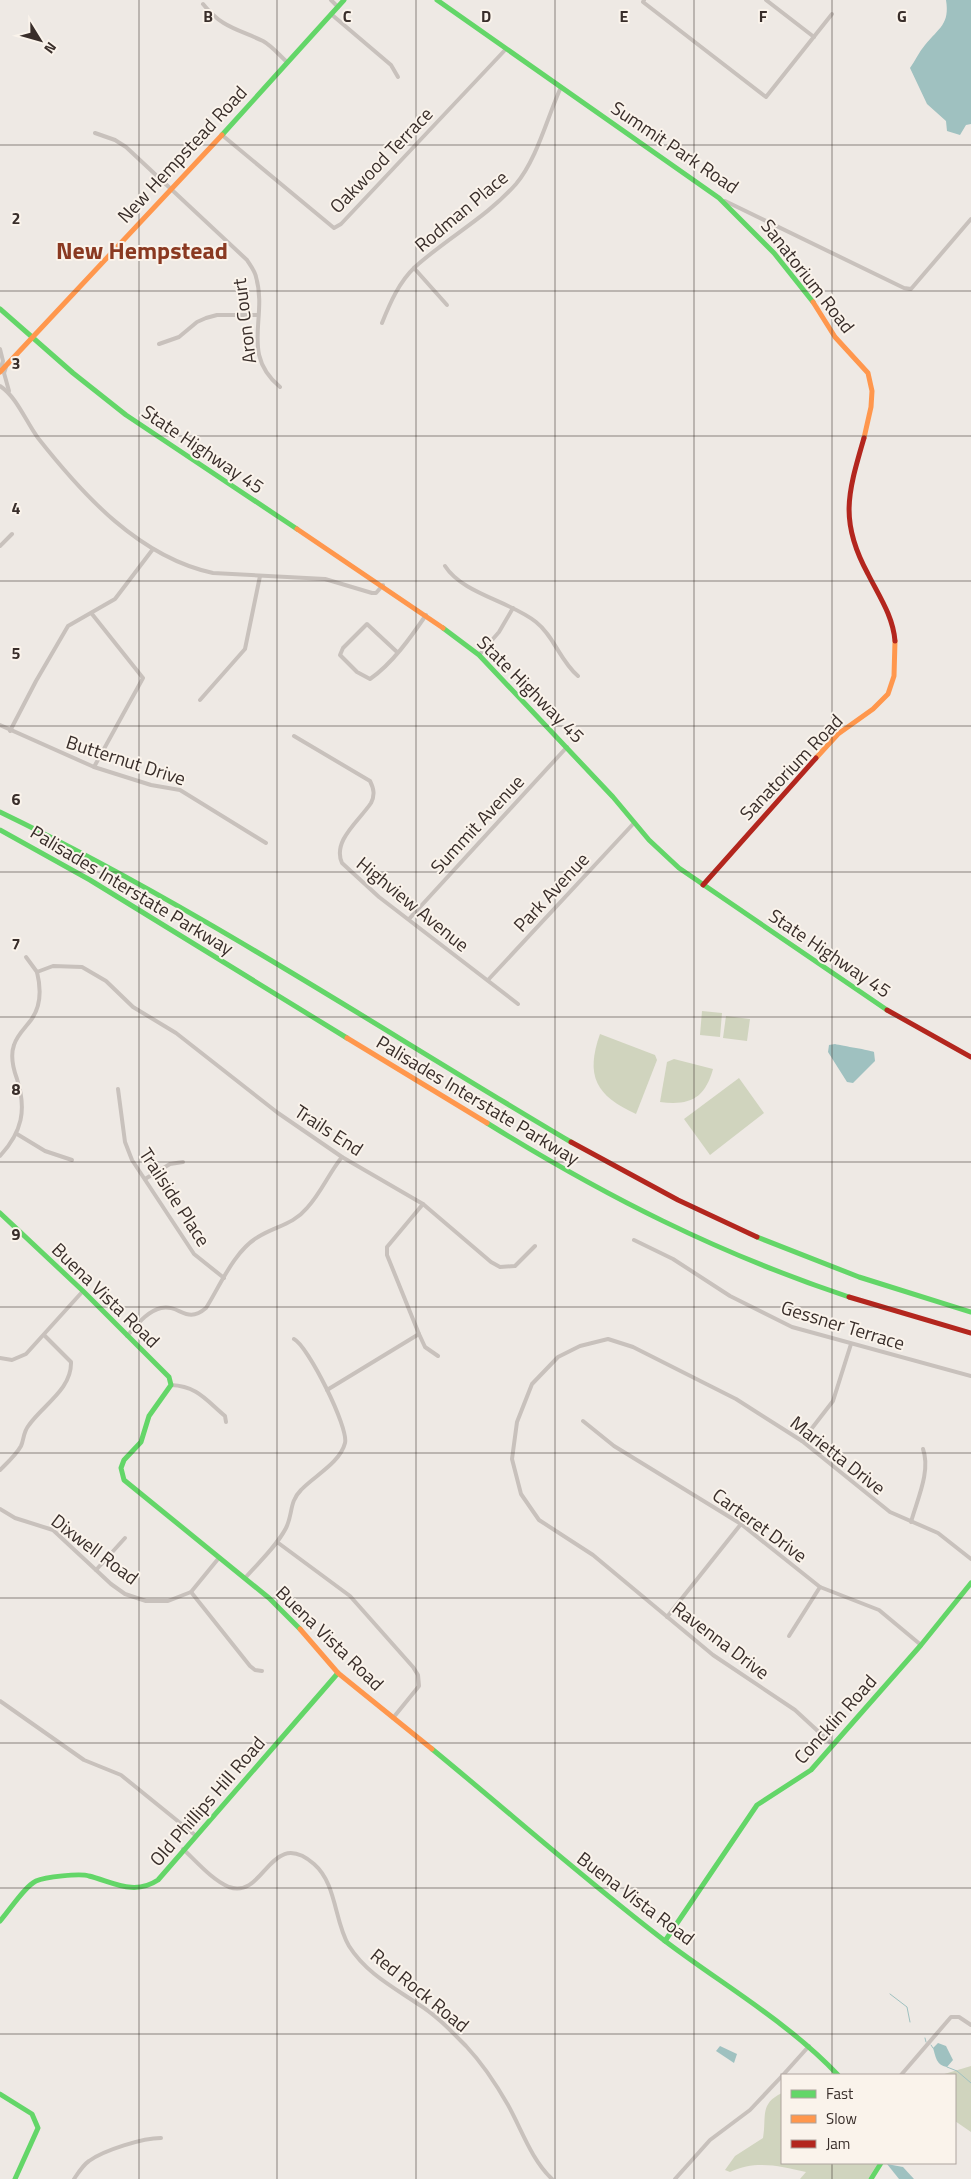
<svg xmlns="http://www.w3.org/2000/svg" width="971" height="2179" font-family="'Titillium Web',sans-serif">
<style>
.green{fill:#d0d4be}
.water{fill:#9fc1c0}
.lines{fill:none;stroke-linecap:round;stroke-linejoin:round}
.stream{stroke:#9fc1c0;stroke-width:1}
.street{stroke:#c8c1bc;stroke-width:4}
.fast{stroke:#63d668;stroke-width:5}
.slow{stroke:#ff974d;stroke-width:5}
.jam{stroke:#b3261e;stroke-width:5}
.grid{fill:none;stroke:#392e2a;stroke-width:1;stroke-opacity:0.55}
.labels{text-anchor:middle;stroke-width:4;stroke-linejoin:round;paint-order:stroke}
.street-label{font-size:19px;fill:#392e2a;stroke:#faf3eb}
.district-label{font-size:24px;font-weight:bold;fill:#8a3921;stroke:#faf3eb}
.grid-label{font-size:16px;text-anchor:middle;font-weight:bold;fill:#392e2a;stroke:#faf3eb;stroke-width:4;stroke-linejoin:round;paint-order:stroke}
</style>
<rect width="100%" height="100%" fill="#eee9e4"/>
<g class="green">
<polygon points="702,1011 722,1013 720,1037 700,1035"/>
<polygon points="726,1016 750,1019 747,1041 723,1038"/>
<path d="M600 1034 655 1055 657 1060 636 1114C596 1096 585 1076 600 1034Z"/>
<path d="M674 1059 713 1069C705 1098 690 1106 660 1102L667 1062Z"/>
<polygon points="739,1078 764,1113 710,1155 684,1119"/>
<polygon points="971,2066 971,2132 955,2121 955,2075 941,2075"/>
<path d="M782 2093V2163H878L868 2179H800L806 2172C779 2166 756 2160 730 2172L725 2170 735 2156 763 2138C767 2116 759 2104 782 2093Z"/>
</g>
<g class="water">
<path d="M946 0H971V124L966 125 960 135 947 131 946 121 927 104 910 68C915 61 919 52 925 45 939 28 950 24 946 0Z"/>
<path d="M835 1044C843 1046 870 1050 874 1052L875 1061 853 1083 847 1082 828 1052 829 1045Z"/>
<path d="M938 2043 946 2046 953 2060 947 2067C936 2065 936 2057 933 2048Z"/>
<polygon points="720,2046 737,2054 734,2063 716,2051"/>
<polygon points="887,2164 903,2167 914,2179 899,2179"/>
</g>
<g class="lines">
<g class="stream">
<polyline points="890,1994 907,2007 910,2022"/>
<polyline points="925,2038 926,2042"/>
<polyline points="931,2045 933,2048"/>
<polyline points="947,2067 957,2071 971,2083"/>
</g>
<g class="street">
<polyline points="331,0 338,7"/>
<polyline points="644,0 643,2 766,97 832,14"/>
<polyline points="766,0 814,37"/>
<path d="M203 4C222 28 238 29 263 41 272 46 280 56 287 62"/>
<polyline points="331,14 391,65 398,77"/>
<path d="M95 133 115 140 126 147 247 260C250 265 255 271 256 277 268 318 240 354 280 387"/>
<polyline points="222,135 334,228 341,224 506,49"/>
<polyline points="725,201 904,288 911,289 971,219"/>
<polyline points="414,268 447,305"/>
<path d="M382 323C390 303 399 282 415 267 447 238 487 217 516 184 537 159 547 118 561 87"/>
<polyline points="159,344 179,337 197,322 206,318 217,315 258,315"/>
<polyline points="0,349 3,361 0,370"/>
<polyline points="6,367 4,373 9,391"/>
<path d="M0 386C17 397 26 422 38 438 83 495 139 557 213 573L325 579 372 593H376L383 585"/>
<polyline points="0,546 12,534"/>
<path d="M445 566C463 594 510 601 536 622 554 636 560 661 578 676"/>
<polyline points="92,614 143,678 94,767"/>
<path d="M397 652 367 624 343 648 340 655 357 672 370 679C392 664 411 637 426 615"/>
<polyline points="479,655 499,632 513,608"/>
<polyline points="200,700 245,649 260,576"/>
<polyline points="0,725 94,767 151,785 180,790 266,843"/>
<polyline points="10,731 36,681 68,626 115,599 153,549"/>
<path d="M294 736 370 781C374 789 375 795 371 803 359 821 332 841 342 863L379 897 518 1004"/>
<polyline points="409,919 567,747"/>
<polyline points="26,957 37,972"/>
<polyline points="488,980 634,823"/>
<polyline points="118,1089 125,1142 132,1160 194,1254 224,1278"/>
<polyline points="17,1134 45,1151 72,1160"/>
<path d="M0 1156C22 1132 27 1110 17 1079 13 1068 10 1056 14 1045 17 1035 25 1028 31 1020 42 1005 41 988 37 972L53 966 82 967 106 981 133 1007 176 1033 278 1113 342 1157 423 1204 491 1262 500 1267 515 1266 535 1246"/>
<polyline points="145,1179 170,1164 183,1162"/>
<polyline points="423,1204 387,1247 387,1255 419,1334 425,1347 438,1356"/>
<polyline points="634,1240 673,1259 730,1296 792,1327 971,1376"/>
<path d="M127 1336C136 1326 147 1311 161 1308 180 1304 186 1325 206 1308 220 1286 234 1251 258 1237 275 1226 293 1225 307 1208 321 1193 329 1173 342 1157"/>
<polyline points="0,1358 12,1360 26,1354 83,1291"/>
<path d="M171 1385C197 1386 206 1400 225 1416L226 1422"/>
<polyline points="327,1390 419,1334"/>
<polyline points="583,1421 614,1446 741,1524 820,1587 879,1610 921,1645"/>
<polyline points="802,1441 833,1401 851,1344"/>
<path d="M0 1470C7 1463 16 1455 21 1446 24 1440 23 1432 29 1425 43 1405 72 1389 71 1362L44 1335"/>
<polyline points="0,1509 15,1518 53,1530 111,1584 125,1594 146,1601 168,1601 191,1592 218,1559"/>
<path d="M911 1522C917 1500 931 1471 923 1449"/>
<polyline points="277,1542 350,1596 413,1667 418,1675 419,1686 393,1718"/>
<polyline points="96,1570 125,1538"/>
<path d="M245 1578C259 1562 276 1547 286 1528 293 1514 289 1502 301 1490 314 1476 340 1463 345 1443 349 1428 308 1346 294 1339"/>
<polyline points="191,1592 250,1666 255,1670 262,1671"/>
<polyline points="667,1617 741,1524"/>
<polyline points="789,1636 820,1587"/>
<polyline points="0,1701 84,1760 121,1775 195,1835"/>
<polyline points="833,1745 795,1710 713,1655 593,1555 539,1520 521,1494 512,1459 517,1422 532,1384 558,1357 580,1346 608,1339 633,1347 736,1399 802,1441 890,1512 938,1533 971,1559"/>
<path d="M183 1849C196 1861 212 1880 229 1887 265 1900 270 1826 314 1864 337 1884 334 1921 349 1946 366 1973 393 1987 418 2004 436 2015 451 2031 466 2046 482 2063 496 2084 508 2105 522 2130 531 2159 552 2179"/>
<polyline points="783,2075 809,2046"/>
<polyline points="901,2075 951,2017 959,2017 971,2025"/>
<path d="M74 2179C78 2173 83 2165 89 2161 104 2150 143 2138 161 2138"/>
<polyline points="675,2179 710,2140 750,2110 782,2076"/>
</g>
<g class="fast">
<polyline points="437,0 719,198 774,253 813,302"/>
<polyline points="222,135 344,0"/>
<polyline points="0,309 73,373 126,415 297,529"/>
<polyline points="443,628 479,655 613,797 649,840 679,868 887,1010"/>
<path d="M0 812C199 908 381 1030 571 1142"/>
<polyline points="0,830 90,880 347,1038"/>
<path d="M487 1123C605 1196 717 1253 849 1297"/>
<polyline points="0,1213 83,1291 169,1377 171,1385 149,1416 141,1442 124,1460 121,1468 124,1480 269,1598 300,1629"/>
<polyline points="757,1237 859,1277 971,1312"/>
<path d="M432 1749C510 1813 585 1880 665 1941 723 1985 788 2022 838 2075"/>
<path d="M0 1921C9 1911 25 1886 36 1881 45 1877 80 1873 89 1876 113 1882 134 1896 158 1880L338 1673"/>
<polyline points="665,1941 757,1805 811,1770 921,1645 971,1583"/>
<polyline points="0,2094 32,2114 38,2128 15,2179"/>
<polyline points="871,2179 881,2163"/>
</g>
<g class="slow">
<polyline points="813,302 835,337 868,373 872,391 871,407 864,438"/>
<polyline points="0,372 222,135"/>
<polyline points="297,529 443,628"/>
<polyline points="816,758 838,734 873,709 888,694 894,676 895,641"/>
<polyline points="347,1038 487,1123"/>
<polyline points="300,1629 338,1673 432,1749"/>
</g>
<g class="jam">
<path d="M864 438C848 493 839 521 868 574 879 596 893 616 895 641"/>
<polyline points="703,885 816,758"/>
<polyline points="887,1010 971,1057"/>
<polyline points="571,1142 678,1200 757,1237"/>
<polyline points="849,1297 971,1333"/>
</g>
</g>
<path class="grid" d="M139 0V2179M277 0V2179M416 0V2179M555 0V2179M694 0V2179M832 0V2075M0 145H971M0 291H971M0 436H971M0 581H971M0 726H971M0 872H971M0 1017H971M0 1162H971M0 1307H971M0 1453H971M0 1598H971M0 1743H971M0 1888H971M0 2034H971M832 2163V2179"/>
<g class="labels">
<g class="street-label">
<text transform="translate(675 147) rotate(34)" y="7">Summit Park Road</text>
<text transform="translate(182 154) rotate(-47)" y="7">New Hempstead Road</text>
<text transform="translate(381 160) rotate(-46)" y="7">Oakwood Terrace</text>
<text transform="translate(461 211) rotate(-40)" y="7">Rodman Place</text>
<text transform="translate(808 276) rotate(52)" y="7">Sanatorium Road</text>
<text transform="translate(244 321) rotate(-97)" y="7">Aron Court</text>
<text transform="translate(203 449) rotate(34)" y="7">State Highway 45</text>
<text transform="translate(531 689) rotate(45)" y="7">State Highway 45</text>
<text transform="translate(126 760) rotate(18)" y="7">Butternut Drive</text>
<text transform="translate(791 767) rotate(-46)" y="7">Sanatorium Road</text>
<text transform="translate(477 824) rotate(-47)" y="7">Summit Avenue</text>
<text transform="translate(132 890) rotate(31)" y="7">Palisades Interstate Parkway</text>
<text transform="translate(551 892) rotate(-47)" y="7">Park Avenue</text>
<text transform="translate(413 904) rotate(39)" y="7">Highview Avenue</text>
<text transform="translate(830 953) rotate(34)" y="7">State Highway 45</text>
<text transform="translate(478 1100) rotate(31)" y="7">Palisades Interstate Parkway</text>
<text transform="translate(329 1130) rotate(33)" y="7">Trails End</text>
<text transform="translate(175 1197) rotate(57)" y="7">Trailside Place</text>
<text transform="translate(106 1295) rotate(44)" y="7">Buena Vista Road</text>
<text transform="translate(843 1325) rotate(17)" y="7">Gessner Terrace</text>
<text transform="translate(838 1455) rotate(38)" y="7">Marietta Drive</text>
<text transform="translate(760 1525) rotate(36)" y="7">Carteret Drive</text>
<text transform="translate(95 1549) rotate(37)" y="7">Dixwell Road</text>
<text transform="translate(330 1638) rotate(44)" y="7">Buena Vista Road</text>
<text transform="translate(721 1640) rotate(37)" y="7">Ravenna Drive</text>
<text transform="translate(835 1719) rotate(-48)" y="7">Concklin Road</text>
<text transform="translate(207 1801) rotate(-49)" y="7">Old Phillips Hill Road</text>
<text transform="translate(636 1898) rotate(37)" y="7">Buena Vista Road</text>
<text transform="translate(420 1990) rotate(39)" y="7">Red Rock Road</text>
</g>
<g class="district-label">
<text x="142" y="259">New Hempstead</text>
</g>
</g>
<g class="grid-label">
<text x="208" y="22">B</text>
<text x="347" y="22">C</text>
<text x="486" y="22">D</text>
<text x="624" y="22">E</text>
<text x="763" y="22">F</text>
<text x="902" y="22">G</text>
<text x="16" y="224">2</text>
<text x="16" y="369">3</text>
<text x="16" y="514">4</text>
<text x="16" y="659">5</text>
<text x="16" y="805">6</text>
<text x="16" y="950">7</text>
<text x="16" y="1095">8</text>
<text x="16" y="1240">9</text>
</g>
<rect x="781" y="2074" width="175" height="90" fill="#faf3eb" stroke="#ada49e"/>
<rect x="791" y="2090" width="25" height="8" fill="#63d668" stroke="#ada49e"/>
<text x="826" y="2099" font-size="15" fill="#392e2a">Fast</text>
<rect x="791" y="2115" width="25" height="8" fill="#ff974d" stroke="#ada49e"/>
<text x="826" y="2124" font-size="15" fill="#392e2a">Slow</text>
<rect x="791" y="2140" width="25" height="8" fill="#b3261e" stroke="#ada49e"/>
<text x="826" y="2149" font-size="15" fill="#392e2a">Jam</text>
<g transform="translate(40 40) rotate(127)" stroke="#faf3eb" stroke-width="4" paint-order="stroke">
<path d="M0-4L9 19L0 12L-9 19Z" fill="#392e2a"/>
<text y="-8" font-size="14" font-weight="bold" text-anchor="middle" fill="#392e2a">N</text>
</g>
</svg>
